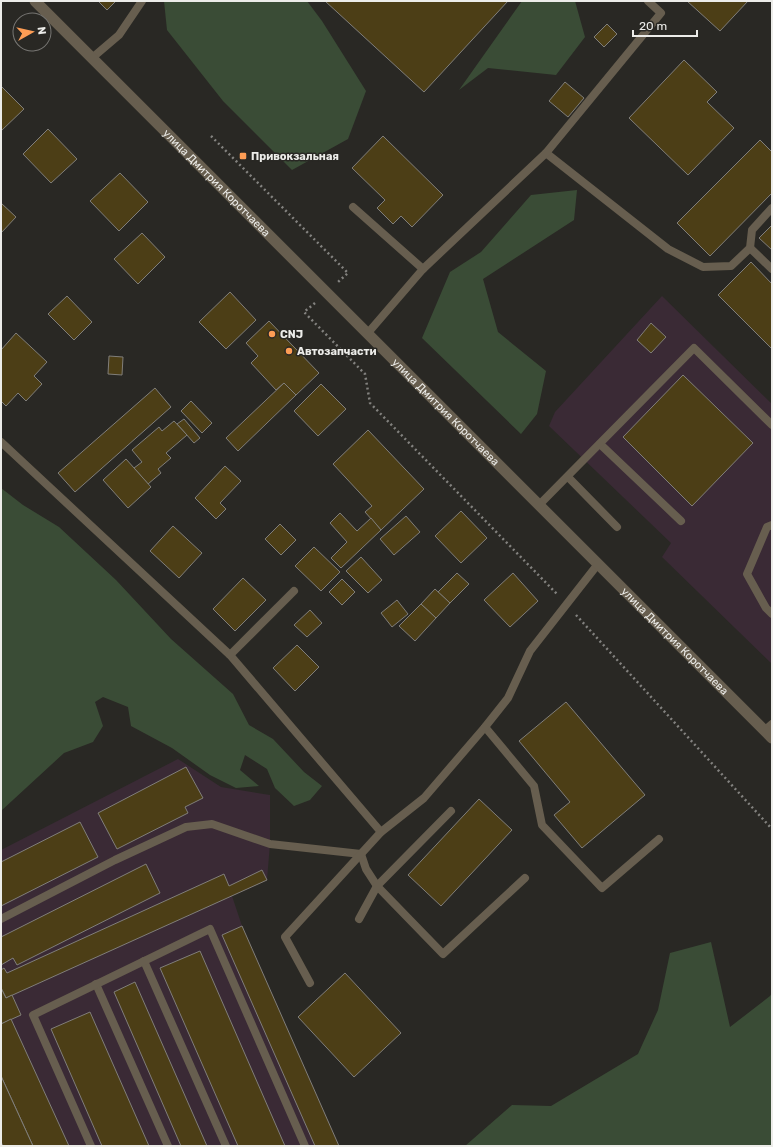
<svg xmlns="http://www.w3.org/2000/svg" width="773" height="1147" font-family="Rubik,sans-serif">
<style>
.industrial{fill:#3a2a35}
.green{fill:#3a4c36}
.building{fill:#4c3e16;stroke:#807e7a}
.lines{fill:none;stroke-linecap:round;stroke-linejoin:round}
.path{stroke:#83827f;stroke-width:2.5;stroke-dasharray:2 3;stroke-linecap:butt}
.service{stroke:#675e4f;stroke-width:8}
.tertiary{stroke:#675e4f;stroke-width:11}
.poi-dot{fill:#fd9d55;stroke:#292824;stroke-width:1.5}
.labels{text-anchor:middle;stroke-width:3;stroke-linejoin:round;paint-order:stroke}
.poi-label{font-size:11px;font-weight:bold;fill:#ecece9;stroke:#292824;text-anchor:start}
.street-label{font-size:11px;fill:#ecece9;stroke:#292824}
</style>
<rect width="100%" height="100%" fill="#292824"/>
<g class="industrial">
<polygon points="662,296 772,404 772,664 662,557 671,543 549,426 555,412"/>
<polygon points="178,759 221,787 270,795 270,844 267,880 232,896 242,926 339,1146 1,1146 1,850"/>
</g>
<g class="green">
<polygon points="164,1 307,1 322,21 366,91 348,139 292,170 223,101 167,30"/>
<polygon points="522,1 575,1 585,37 556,75 488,68 459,90"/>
<polygon points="577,190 574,220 483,279 498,332 546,371 537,414 521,434 422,338 450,272 481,252 531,195"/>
<polygon points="1,488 23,505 59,527 116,580 171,639 233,694 249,725 273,739 304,772 322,786 310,800 294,806 275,788 267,769 245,755 240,770 259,786 236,788 210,775 172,748 131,726 128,707 103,697 95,702 103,726 93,742 64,753 1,811"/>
<polygon points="711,942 730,1027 770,996 772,993 772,1146 465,1146 512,1105 551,1106 638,1054 658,1010 670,953"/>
</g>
<g class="building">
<polygon points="98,1 116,1 107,10"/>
<polygon points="325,1 508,1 424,92"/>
<polygon points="687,1 748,1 720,31"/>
<polygon points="607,24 617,34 604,47 594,37"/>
<polygon points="684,60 717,92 707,102 734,128 688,175 629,118"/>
<polygon points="565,82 584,98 568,117 549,101"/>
<polygon points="1,86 24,109 1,131"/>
<polygon points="48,129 77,159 51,183 23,154"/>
<polygon points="383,136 443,195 412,227 401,216 393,224 377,208 385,200 352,168"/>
<polygon points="760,140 772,152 772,193 710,256 677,223"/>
<polygon points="120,173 148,202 119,231 90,201"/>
<polygon points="1,203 16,217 1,233"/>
<polygon points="772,225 772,250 759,238"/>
<polygon points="142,233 165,257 138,284 114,259"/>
<polygon points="751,262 772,284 772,349 718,295"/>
<polygon points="230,292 256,320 226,349 199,322"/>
<polygon points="67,296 92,322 74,340 48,314"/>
<polygon points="269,321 319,373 296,395 284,383 276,390 251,363 258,356 246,343"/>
<polygon points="651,323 666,337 651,353 637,340"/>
<polygon points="16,333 47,362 34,376 42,384 26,401 18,393 6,406 1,401 1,350"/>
<polygon points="109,356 123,357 122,375 108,374"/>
<polygon points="683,375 753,443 692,506 623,437"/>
<polygon points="284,383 296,395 238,451 226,438"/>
<polygon points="321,384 346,409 318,436 294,411"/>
<polygon points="155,388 171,407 75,492 58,473"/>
<polygon points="191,401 212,423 202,433 181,411"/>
<polygon points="184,419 200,438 194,443 177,424"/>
<polygon points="174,421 187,435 166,453 171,458 158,469 161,473 148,484 134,468 142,462 132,450 159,427 162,431"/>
<polygon points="368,430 424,489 381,530 365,512 372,506 333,464"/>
<polygon points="126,459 151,487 128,508 103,480"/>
<polygon points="225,466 241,481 220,503 226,509 216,519 195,498"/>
<polygon points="461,511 487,538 461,563 435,536"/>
<polygon points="340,513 357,531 371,518 381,530 341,568 331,558 347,542 330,523"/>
<polygon points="406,516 420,532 394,555 380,539"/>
<polygon points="280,524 296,540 281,555 265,539"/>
<polygon points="173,526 202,553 179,578 150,551"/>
<polygon points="314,547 340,572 321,591 295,566"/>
<polygon points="361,557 382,580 368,593 346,571"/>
<polygon points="457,573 469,584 450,603 438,592"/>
<polygon points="513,573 538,601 510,627 484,600"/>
<polygon points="243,578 266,600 235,631 213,609"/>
<polygon points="342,579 355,592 342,605 329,592"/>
<polygon points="435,589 450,603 436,618 421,604"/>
<polygon points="397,600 408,614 392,627 381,613"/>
<polygon points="421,604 436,618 415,641 399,626"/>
<polygon points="310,610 322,623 307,637 294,625"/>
<polygon points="297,645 319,667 295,691 273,668"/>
<polygon points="566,702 645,795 582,848 554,815 570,802 519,741"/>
<polygon points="186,767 203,798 185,807 188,813 117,849 98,813"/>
<polygon points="479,799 512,830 441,906 408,875"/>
<polygon points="80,822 98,857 1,906 1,862"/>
<polygon points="146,864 160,893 17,965 13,958 1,965 1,937"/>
<polygon points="262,870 267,880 6,998 1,988 1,970 4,968 7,973 224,874 229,886"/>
<polygon points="242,926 339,1146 315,1146 222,935"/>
<polygon points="200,951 285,1146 238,1146 160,968"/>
<polygon points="345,973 401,1033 354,1077 298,1017"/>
<polygon points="135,982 207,1146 181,1146 114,992"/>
<polygon points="1,988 6,998 12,995 21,1015 1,1024"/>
<polygon points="90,1012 149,1146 102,1146 51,1029"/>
<polygon points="11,1019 69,1146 33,1146 1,1076 1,1024"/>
<polygon points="1,1076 33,1146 3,1146 1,1142"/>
</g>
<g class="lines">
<g class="path">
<polyline points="211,136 348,273 338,282"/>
<polyline points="315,303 304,312 365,374 370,403 557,594"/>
<polyline points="576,615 772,829"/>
</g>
<g class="service">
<polyline points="92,58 119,35 142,1"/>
<polyline points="546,153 668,249 703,267 731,266 750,248 752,230 772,208"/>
<polyline points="353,207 423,269"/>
<polyline points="750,248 772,269"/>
<polyline points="367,334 423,269 546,153 661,13 648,1"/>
<polyline points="1,442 230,655 381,832"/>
<polyline points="600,444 681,521"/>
<polyline points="568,477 617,527"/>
<polyline points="539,505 694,348 772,425"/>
<polyline points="772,525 767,527 747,574 766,608 772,614"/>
<polyline points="230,655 294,591"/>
<polyline points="485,727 534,786 542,825 602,888 659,839"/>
<polyline points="765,730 772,724"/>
<polyline points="1,919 115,860 186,827 212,824 270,844 361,854 366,869 377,886 443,954 525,878"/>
<polyline points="359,919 377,886 451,811"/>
<polyline points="144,961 226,1146"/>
<polyline points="310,983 285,937 381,832 424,798 485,727 508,698 530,651 598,564"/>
<polyline points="96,984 168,1146"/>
<polyline points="91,1146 33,1015 210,929 305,1146"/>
</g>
<path class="tertiary" id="s1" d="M35 1 772 738"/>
</g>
<g class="poi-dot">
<rect x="239" y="152" width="8" height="8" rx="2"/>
<circle cx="272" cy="334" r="4"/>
<circle cx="289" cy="351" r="4"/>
</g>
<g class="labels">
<g class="poi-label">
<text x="251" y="160">Привокзальная</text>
<text x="280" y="338">CNJ</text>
<text x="297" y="355">Автозапчасти</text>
</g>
<g class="street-label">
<text dy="4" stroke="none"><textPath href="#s1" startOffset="257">улица Дмитрия Коротчаева</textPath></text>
<text dy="4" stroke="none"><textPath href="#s1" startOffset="581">улица Дмитрия Коротчаева</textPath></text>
<text dy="4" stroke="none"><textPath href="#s1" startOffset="905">улица Дмитрия Коротчаева</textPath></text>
</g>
</g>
<rect width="773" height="1147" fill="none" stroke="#ecece9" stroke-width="4"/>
<g transform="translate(32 32) rotate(82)"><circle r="19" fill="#292824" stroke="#777673"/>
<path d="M0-3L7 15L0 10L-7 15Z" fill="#fd9d55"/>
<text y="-6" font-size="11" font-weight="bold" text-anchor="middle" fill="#ecece9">N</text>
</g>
<path d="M633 30v6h64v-6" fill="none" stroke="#ecece9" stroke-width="2"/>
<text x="639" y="30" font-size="12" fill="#ecece9" stroke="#292824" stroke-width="3" paint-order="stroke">20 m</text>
</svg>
